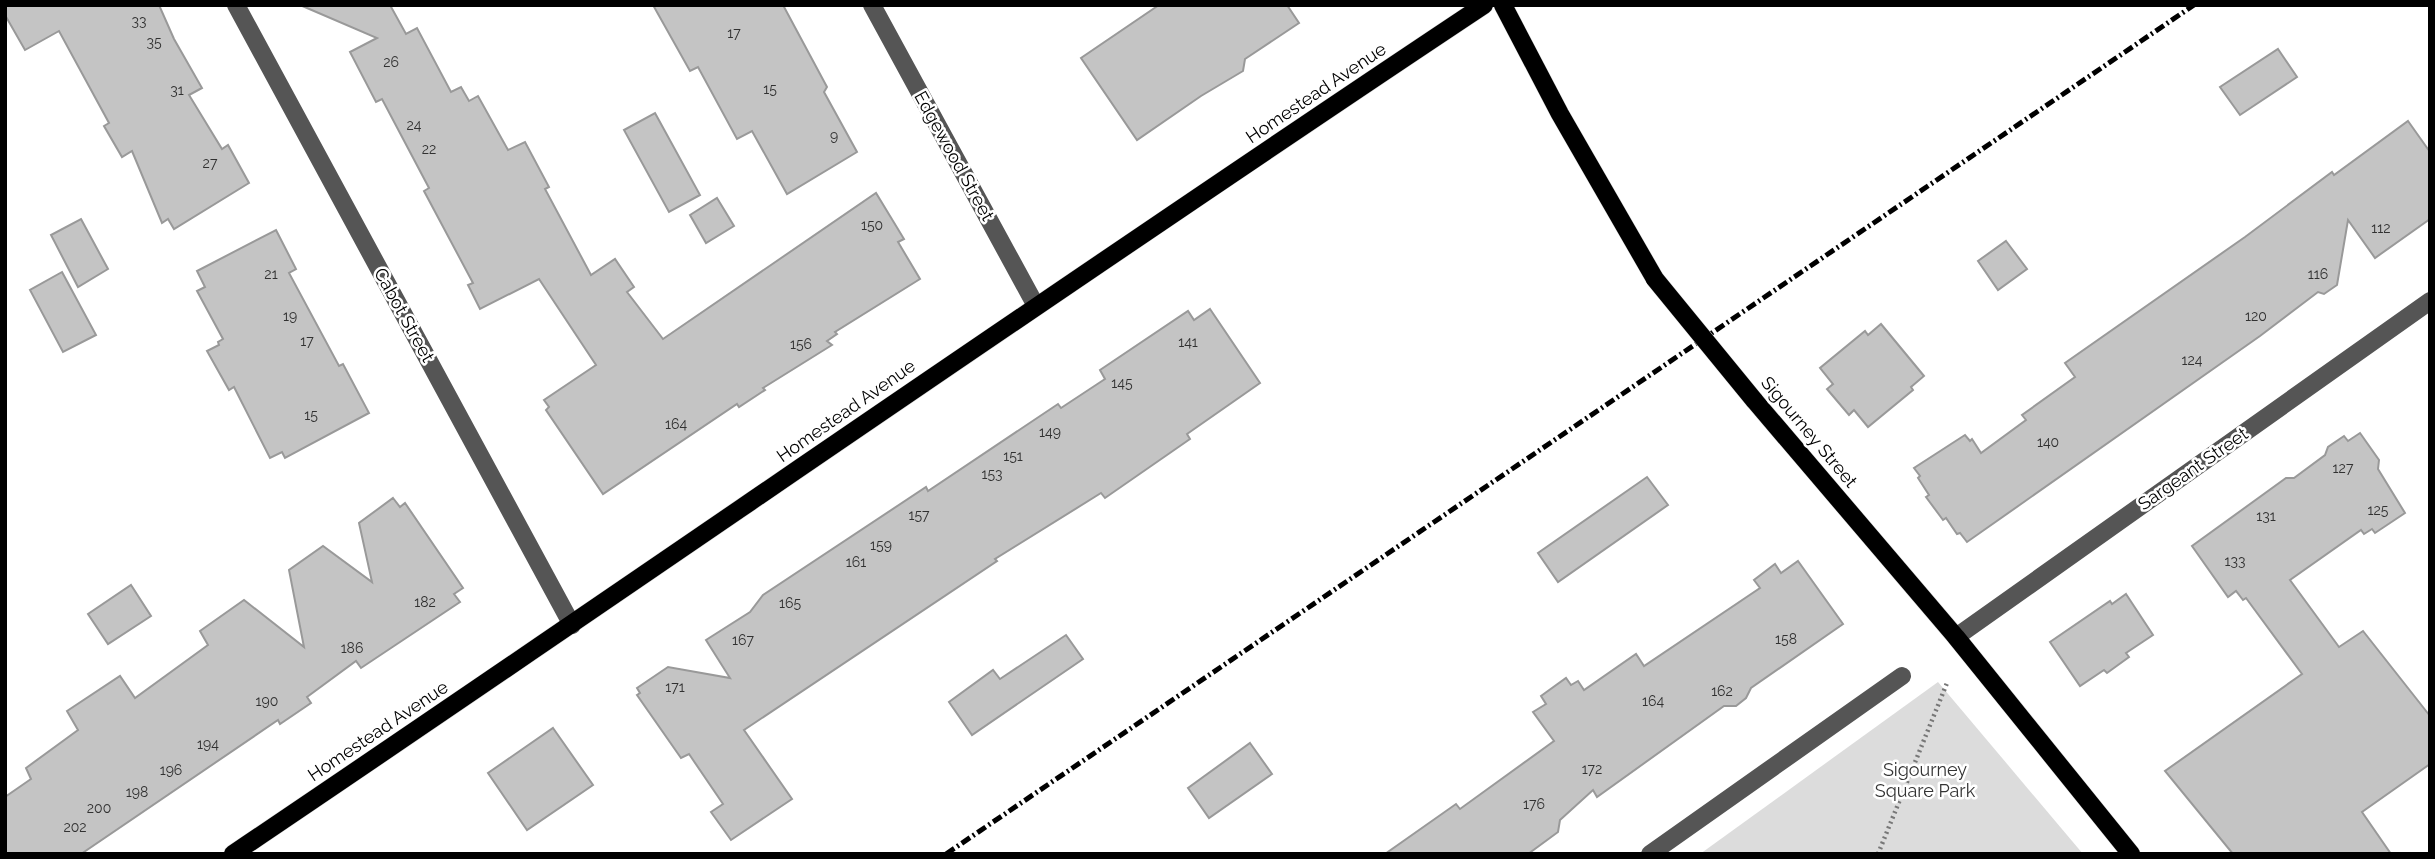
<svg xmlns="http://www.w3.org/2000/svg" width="2435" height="859" font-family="Raleway,sans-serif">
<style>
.green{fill:#dcdcdc}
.building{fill:#c4c4c4;stroke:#999;stroke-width:2}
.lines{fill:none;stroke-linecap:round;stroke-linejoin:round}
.major-casing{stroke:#dbdbdb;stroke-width:19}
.path{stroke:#777;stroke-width:4.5;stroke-dasharray:2 3.5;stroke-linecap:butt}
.minor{stroke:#555;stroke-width:18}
.major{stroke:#000;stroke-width:18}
.rail{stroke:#000;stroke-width:5;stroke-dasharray:10 3.5 2 3.5;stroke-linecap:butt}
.major-bridge-casing{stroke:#dbdbdb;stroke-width:19;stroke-linecap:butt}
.major-bridge{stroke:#000;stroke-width:18}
.labels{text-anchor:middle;stroke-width:5;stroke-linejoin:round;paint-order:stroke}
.number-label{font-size:14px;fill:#313131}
.street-label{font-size:18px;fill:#000;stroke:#fff}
.park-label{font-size:18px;fill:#333;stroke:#fff}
</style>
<rect width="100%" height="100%" fill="#fff"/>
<polygon class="green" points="1938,682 2083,854 1700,854"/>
<g class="building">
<polygon points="5,5 159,5 174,39 202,88 189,95 222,149 228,145 249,183 174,229 168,219 162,223 132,151 122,157 104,126 109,123 59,31 25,50 5,15"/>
<polygon points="300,5 390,5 406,34 417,28 451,92 461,87 469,101 478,96 508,150 525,142 549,187 545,189 591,275 615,259 634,287 627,292 663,339 876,193 904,239 898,242 920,279 835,332 837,334 827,341 832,345 763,388 765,390 739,407 737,404 603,494 546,410 549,407 544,400 596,365 539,279 480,309 468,285 473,283 424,191 429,188 382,99 376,102 350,52 377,38"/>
<polygon points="653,5 783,5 827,87 824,92 857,152 787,194 752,131 737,139 698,67 690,71"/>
<polygon points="1159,5 1287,5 1299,23 1245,59 1243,71 1201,96 1137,140 1081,58"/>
<polygon points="2278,49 2297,77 2240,115 2220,87"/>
<polygon points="655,113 700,195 669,212 624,130"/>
<polygon points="2408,121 2430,152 2430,219 2375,258 2348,220 2337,285 2324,294 2318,292 2260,336 1967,542 1960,533 1957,534 1946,518 1943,520 1926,497 1929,495 1918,478 1920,476 1914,468 1965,435 1970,441 1972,439 1981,453 2026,420 2022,415 2075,377 2065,363 2245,237 2332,172 2334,175"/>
<polygon points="717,198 734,226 706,243 690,215"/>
<polygon points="81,219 108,269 78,287 51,235"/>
<polygon points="276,230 296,269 289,273 339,366 343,364 369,413 285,458 282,452 270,458 234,387 229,390 207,351 219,345 218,342 223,339 197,291 205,287 197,271"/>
<polygon points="2006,241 2027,269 1998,290 1978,261"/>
<polygon points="62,272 96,335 63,352 30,290"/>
<polygon points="1210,309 1260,383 1187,434 1190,439 1105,498 1101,493 995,559 997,561 744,730 792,799 731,840 711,812 723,804 689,754 681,758 637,695 640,693 637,688 668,667 730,678 706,640 750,612 763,595 926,487 928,491 1058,404 1061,408 1105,379 1100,370 1188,311 1194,320"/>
<polygon points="1881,324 1924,376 1911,387 1913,390 1868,427 1854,410 1849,415 1827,389 1833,384 1820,368 1865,331 1868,335"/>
<polygon points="2360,433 2379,460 2378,469 2405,513 2375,533 2372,529 2364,534 2361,530 2290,580 2339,647 2363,631 2430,716 2430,764 2362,812 2391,854 2233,854 2165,771 2302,674 2246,598 2243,600 2236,591 2228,597 2192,546 2286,478 2294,478 2325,455 2328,447 2344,436 2348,441"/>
<polygon points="1647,477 1668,505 1558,582 1538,553"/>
<polygon points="393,498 400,507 405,503 463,588 454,594 460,602 361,668 356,661 307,697 311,703 280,724 278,720 81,854 5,854 5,797 31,779 26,768 78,730 67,711 120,676 135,698 208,645 200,631 244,600 304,647 289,570 323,546 372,582 359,523"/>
<polygon points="1798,561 1843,624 1751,688 1746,698 1736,706 1724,706 1597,797 1593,790 1560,820 1558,832 1528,854 1385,854 1456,804 1460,809 1554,741 1533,712 1546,704 1541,696 1566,678 1571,685 1578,681 1584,690 1636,654 1644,666 1760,588 1754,580 1775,564 1781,573"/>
<polygon points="131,585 151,616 108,644 88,614"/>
<polygon points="2126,594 2153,635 2126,653 2129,657 2107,673 2104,670 2080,686 2050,642 2110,601 2112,604"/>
<polygon points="1066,635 1083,659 972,735 949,702 993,670 1000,679"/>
<polygon points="553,728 593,785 527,830 488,773"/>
<polygon points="1250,743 1272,774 1209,818 1188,788"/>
</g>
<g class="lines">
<g class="major-casing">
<g id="major">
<polyline points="1503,5 1560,114 1655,279"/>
<polyline points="1754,400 1956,637 2131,854"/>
<path d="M233 854C651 572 1064 284 1484 5"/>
</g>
</g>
<polyline class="path" points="1878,854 1947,683"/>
<g class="minor">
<polyline points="236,5 572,625"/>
<polyline points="872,5 1036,306"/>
<polyline points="1956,637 2430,301"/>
<polyline points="1650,854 1902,676"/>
</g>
<use href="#major" class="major"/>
<polyline class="rail" points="946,854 2194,5"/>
<g class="major-bridge-casing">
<polyline id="major-bridge" points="1655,279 1754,400"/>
</g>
<use href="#major-bridge" class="major-bridge"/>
</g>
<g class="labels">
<g class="number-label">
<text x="139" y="26">33</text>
<text x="734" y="38">17</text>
<text x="154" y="47">35</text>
<text x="391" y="67">26</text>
<text x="770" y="94">15</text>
<text x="177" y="95">31</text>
<text x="414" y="130">24</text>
<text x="834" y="141">9</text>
<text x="429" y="154">22</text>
<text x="210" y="168">27</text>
<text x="872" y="230">150</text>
<text x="2381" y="233">112</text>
<text x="271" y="279">21</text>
<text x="2318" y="279">116</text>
<text x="290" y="321">19</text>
<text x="2256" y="321">120</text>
<text x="307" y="346">17</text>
<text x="1188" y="347">141</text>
<text x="801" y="349">156</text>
<text x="2192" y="365">124</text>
<text x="1122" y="388">145</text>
<text x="311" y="420">15</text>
<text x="676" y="429">164</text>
<text x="1050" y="437">149</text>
<text x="2048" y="447">140</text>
<text x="1013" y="461">151</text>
<text x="2343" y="473">127</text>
<text x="992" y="479">153</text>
<text x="2378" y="515">125</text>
<text x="919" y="520">157</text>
<text x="2266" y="521">131</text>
<text x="881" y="550">159</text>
<text x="2235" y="566">133</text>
<text x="856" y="567">161</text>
<text x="425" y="607">182</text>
<text x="790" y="608">165</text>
<text x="1786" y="644">158</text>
<text x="743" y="645">167</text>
<text x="352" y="653">186</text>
<text x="675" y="692">171</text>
<text x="1722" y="696">162</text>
<text x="267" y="706">190</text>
<text x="1653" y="706">164</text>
<text x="208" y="749">194</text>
<text x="1592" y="774">172</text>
<text x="171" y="775">196</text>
<text x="137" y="797">198</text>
<text x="1534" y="809">176</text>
<text x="99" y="813">200</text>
<text x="75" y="832">202</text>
</g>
<g class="street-label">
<text transform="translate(1316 93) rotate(-34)" y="6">Homestead Avenue</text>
<text transform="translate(954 156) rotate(61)" y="6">Edgewood Street</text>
<text transform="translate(404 315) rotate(61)" y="6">Cabot Street</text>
<text transform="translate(846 411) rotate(-35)" y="6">Homestead Avenue</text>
<text transform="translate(1809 432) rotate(50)" y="6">Sigourney Street</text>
<text transform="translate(2193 469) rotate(-35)" y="6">Sargeant Street</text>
<text transform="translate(378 731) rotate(-34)" y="6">Homestead Avenue</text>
</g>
<g class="park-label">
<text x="1925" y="776">Sigourney<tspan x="1925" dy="21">Square Park</tspan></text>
</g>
</g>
<rect width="2435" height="859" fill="none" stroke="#000000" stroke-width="14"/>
</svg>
